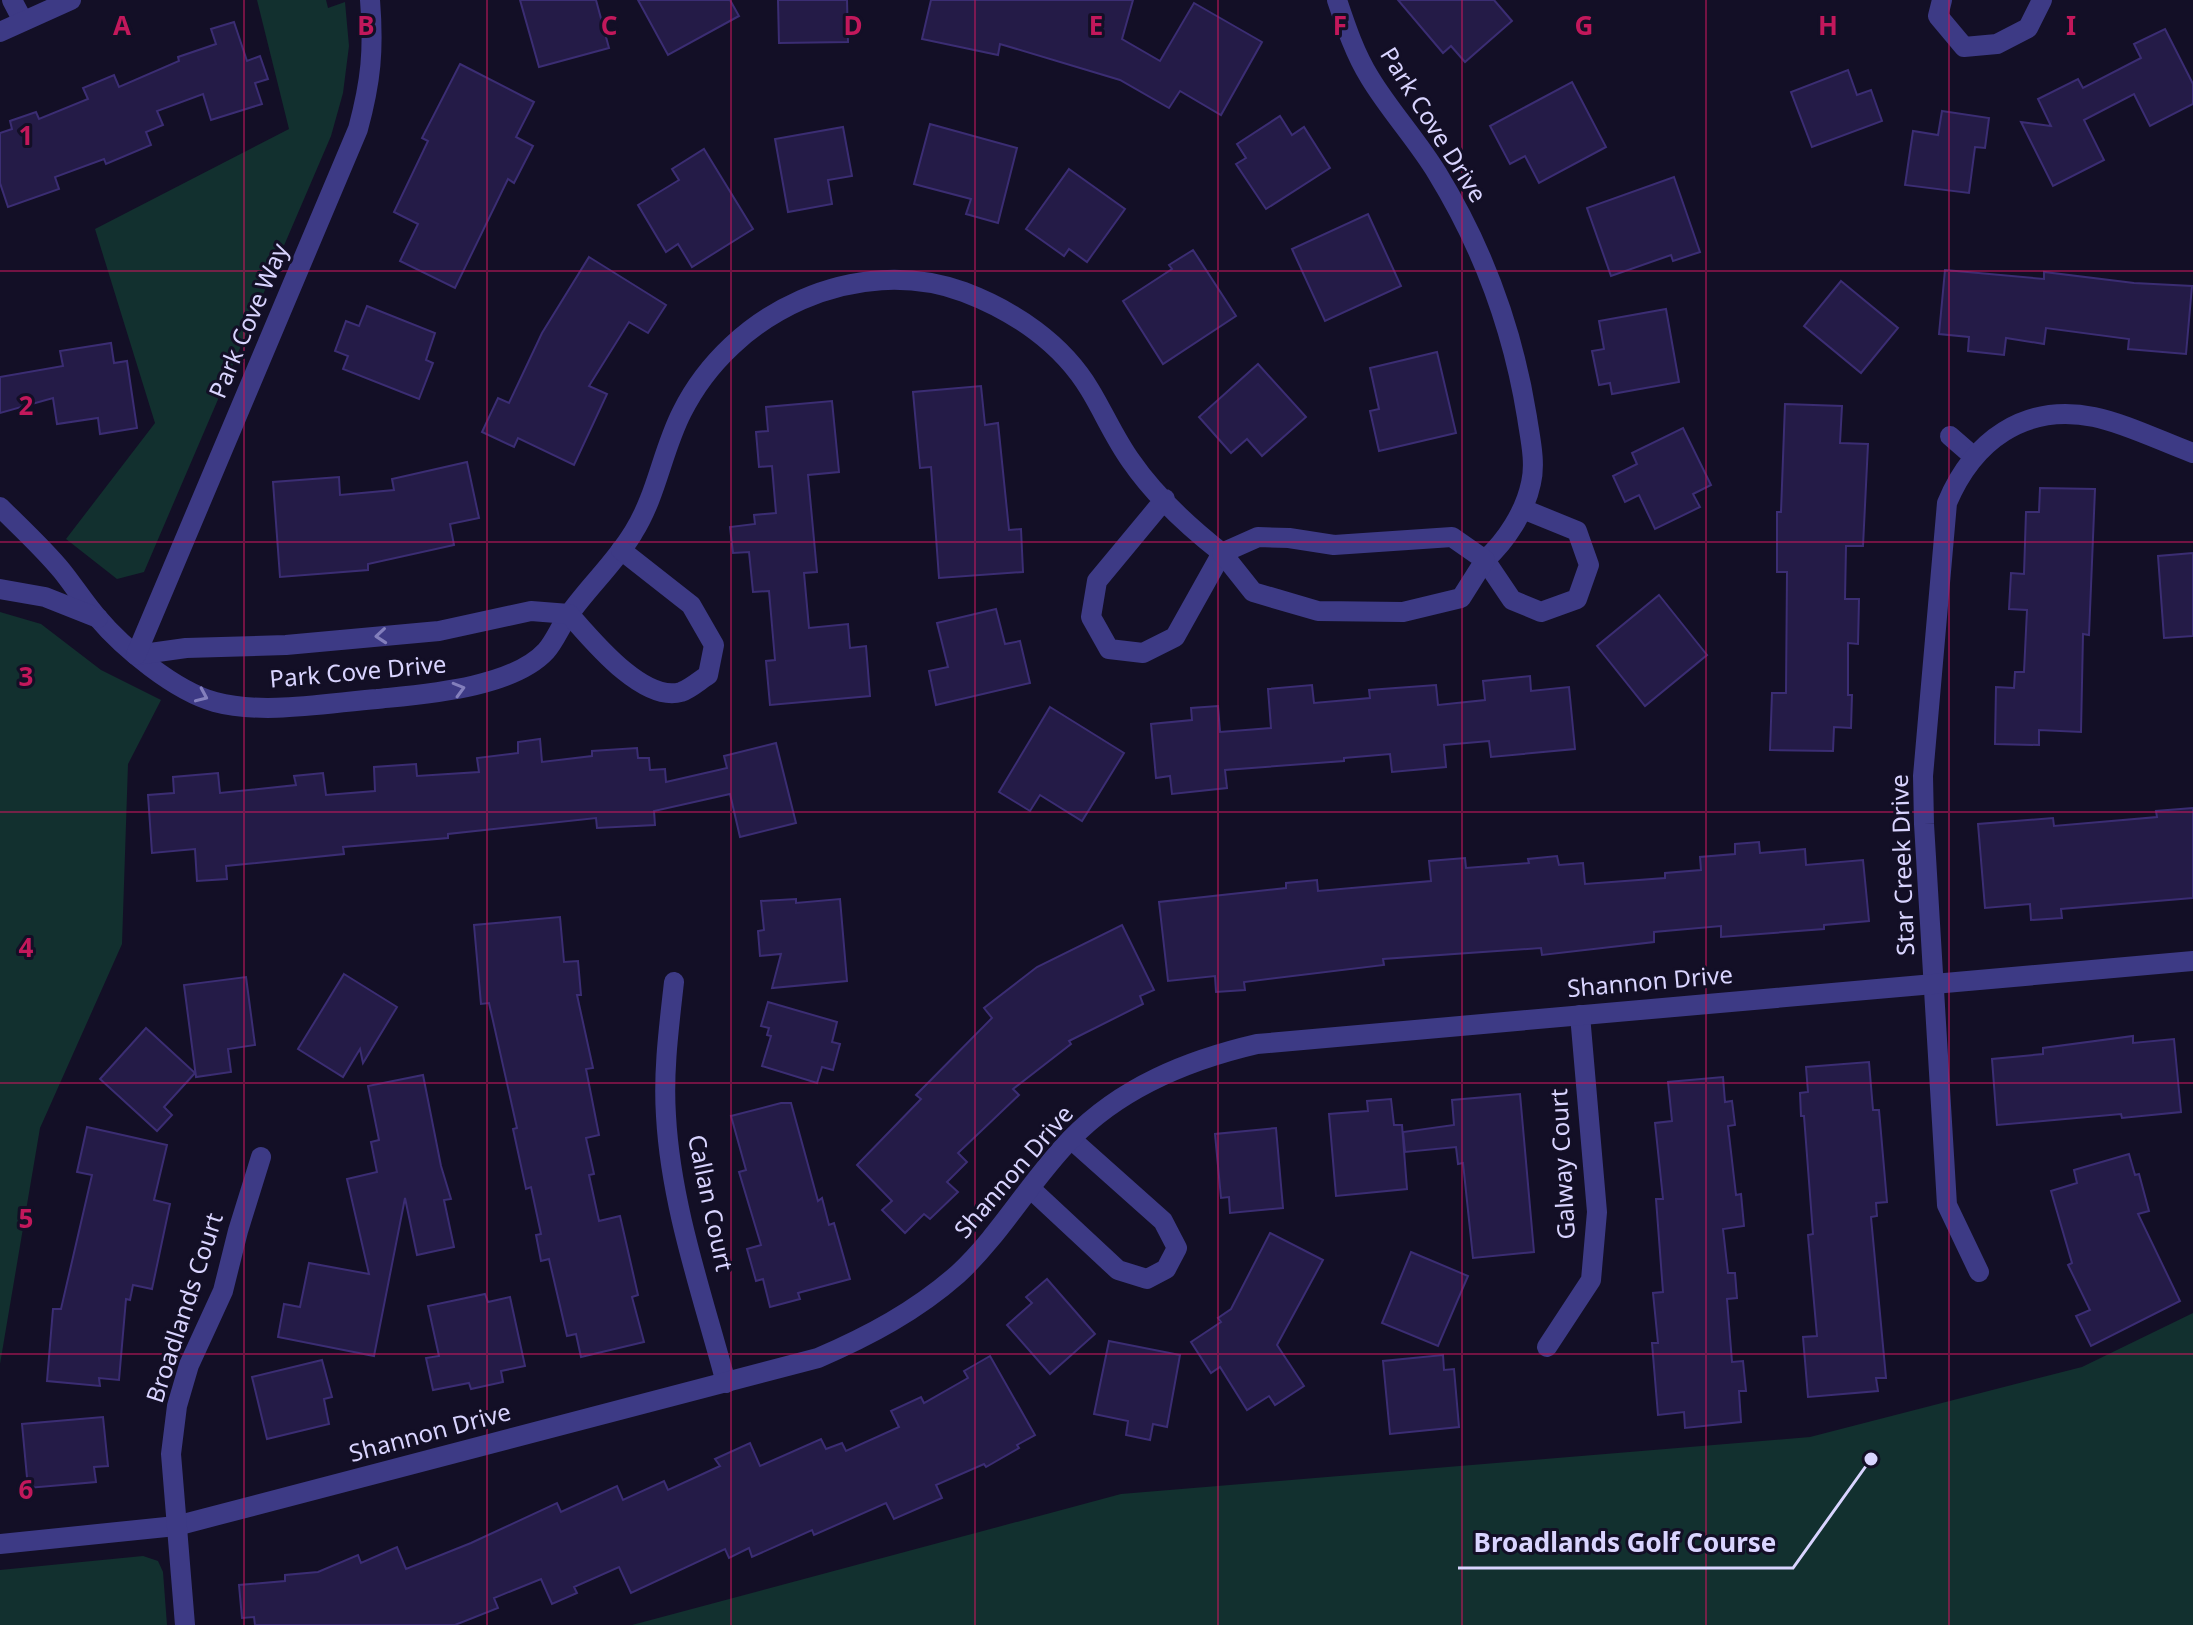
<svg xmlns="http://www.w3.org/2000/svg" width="2193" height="1625" font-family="'Noto Sans',sans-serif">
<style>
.green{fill:#12302f}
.building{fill:#241b47;stroke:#3b2d73;stroke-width:2}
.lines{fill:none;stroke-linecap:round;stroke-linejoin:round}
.minor{stroke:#3d3a85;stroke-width:20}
.oneway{stroke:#837fbc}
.grid{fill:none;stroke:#c2185b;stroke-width:2;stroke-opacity:0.55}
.labels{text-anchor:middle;stroke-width:6;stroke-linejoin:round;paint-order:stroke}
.street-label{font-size:24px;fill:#d9d4ff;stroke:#130f26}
.grid-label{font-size:26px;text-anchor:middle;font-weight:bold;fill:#c2185b;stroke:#130f26;stroke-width:6;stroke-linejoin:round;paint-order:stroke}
.leader{fill:none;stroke:#d9d4ff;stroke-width:3}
.callout-dot{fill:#d9d4ff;stroke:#130f26;stroke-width:3}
.callout-label{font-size:26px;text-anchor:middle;font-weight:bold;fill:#d9d4ff;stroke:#130f26;stroke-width:6;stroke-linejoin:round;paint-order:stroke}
</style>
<rect width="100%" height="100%" fill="#130f26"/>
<g class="green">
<polygon points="257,0 326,0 328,8 345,2 349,46 343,93 331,136 144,572 117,579 66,539 155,423 95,229 289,129"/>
<polygon points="0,612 41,624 101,670 161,700 128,764 122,944 40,1128 0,1364"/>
<polygon points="2193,1313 2193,1625 632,1625 1121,1494 1810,1437 2082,1367"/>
<polygon points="143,1556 158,1561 163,1572 167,1625 0,1625 0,1570"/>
</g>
<g class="building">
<polygon points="520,0 596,0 609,48 539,67"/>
<polygon points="638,0 730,0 739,16 668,55"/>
<polygon points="778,0 847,0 848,42 779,43"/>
<polygon points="931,0 1133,0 1122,39 1160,61 1194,3 1262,42 1221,115 1180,91 1169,108 1120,80 1000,44 998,55 922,39"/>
<polygon points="1398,0 1494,0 1512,21 1465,62 1451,46 1443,53"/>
<polygon points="234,22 247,61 260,56 268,79 255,83 262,104 211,120 203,94 157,111 163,125 146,132 151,145 106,164 104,159 55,177 59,189 8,207 0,183 0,133 12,129 10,121 36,112 39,119 88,99 83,88 114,75 119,87 179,61 178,57 216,44 211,29"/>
<polygon points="2165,29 2193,84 2193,104 2150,126 2134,94 2084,120 2104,160 2053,186 2021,122 2051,126 2038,99 2078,79 2083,88 2141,58 2134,44"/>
<polygon points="460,64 534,102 516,137 533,146 514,183 508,179 455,288 400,261 418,224 394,212 428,141 422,138"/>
<polygon points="1848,70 1857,95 1871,90 1882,121 1812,147 1791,92"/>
<polygon points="1572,82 1606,147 1539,183 1525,156 1510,164 1490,126"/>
<polygon points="1942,111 1989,118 1985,148 1975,147 1969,193 1905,185 1913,131 1938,135"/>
<polygon points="1280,116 1292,135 1304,127 1330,168 1266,209 1236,164 1246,158 1237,144"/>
<polygon points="930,124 1017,148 998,223 966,214 971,199 914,184"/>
<polygon points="843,127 852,176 828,180 832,204 788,212 775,139"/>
<polygon points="704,149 753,229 692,267 678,244 666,252 638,205 679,180 672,169"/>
<polygon points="1069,169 1125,209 1087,262 1069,249 1064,256 1026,229"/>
<polygon points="1674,177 1700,252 1673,261 1671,255 1611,276 1587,208"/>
<polygon points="1368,214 1401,286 1325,321 1292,249"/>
<polygon points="1193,250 1236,316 1163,364 1123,301 1172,269 1169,265"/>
<polygon points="589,257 666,305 648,333 629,322 589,386 607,394 574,465 518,438 514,447 482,432 498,398 509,403 542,333"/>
<polygon points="1945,270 2044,279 2044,272 2134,283 2192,286 2186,354 2128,349 2129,339 2046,328 2044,344 2006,338 2004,355 1968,351 1969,337 1939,334"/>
<polygon points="1841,281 1898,328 1861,373 1804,326"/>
<polygon points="367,306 435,333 426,360 433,363 419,399 343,369 348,356 335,351 346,321 359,326"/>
<polygon points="1666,309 1679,382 1612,394 1610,383 1599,385 1592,351 1604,349 1599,321"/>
<polygon points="111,343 114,363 127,361 137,428 100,434 98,418 57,424 53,398 0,413 0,377 63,366 60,351"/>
<polygon points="1437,352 1456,433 1379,451 1370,411 1379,409 1370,368"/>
<polygon points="1258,364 1306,417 1262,456 1247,439 1231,453 1199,417"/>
<polygon points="981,386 985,425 998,423 1009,530 1021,529 1023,572 939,578 931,467 920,468 913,392"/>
<polygon points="832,401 839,472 808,475 817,572 804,573 809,628 848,624 850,648 866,646 870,696 770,705 766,661 775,660 769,591 753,592 749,552 733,553 730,527 755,524 754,515 776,513 772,466 759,467 756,432 768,431 766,407"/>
<polygon points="1785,404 1842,406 1840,443 1868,444 1863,546 1846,546 1845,599 1859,599 1858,644 1848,643 1848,695 1852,695 1851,728 1834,727 1833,751 1770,750 1772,693 1786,693 1787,572 1777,572 1777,512 1781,512"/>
<polygon points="1683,428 1711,485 1693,494 1700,507 1655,529 1639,495 1625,502 1613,476 1637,464 1632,453"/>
<polygon points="467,462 479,518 450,524 454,545 368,564 368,570 280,577 273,482 339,477 340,495 394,490 392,479"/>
<polygon points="2040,488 2095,489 2089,635 2083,634 2081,732 2039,730 2039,745 1995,744 1996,687 2014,688 2015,672 2024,672 2027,610 2009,609 2011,573 2024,574 2026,512 2039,512"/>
<polygon points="2193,553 2193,636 2164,638 2158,556"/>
<polygon points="1659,595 1707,655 1645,706 1597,646"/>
<polygon points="996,609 1005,644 1020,641 1030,683 936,705 929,671 948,667 937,623"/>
<polygon points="1530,676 1531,691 1569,687 1575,749 1491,757 1489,741 1444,745 1446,767 1392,772 1390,754 1344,758 1344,761 1225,770 1227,788 1172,794 1170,776 1156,778 1151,724 1192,720 1191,708 1218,706 1220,732 1271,728 1268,689 1312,685 1314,703 1370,698 1369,690 1436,685 1438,705 1485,700 1483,681"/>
<polygon points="1050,707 1124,753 1082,821 1040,795 1030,811 999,792"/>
<polygon points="540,739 542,762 592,756 592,751 637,748 638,758 649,758 650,770 665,769 666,782 727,768 724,756 776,743 796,823 740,837 730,794 654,811 655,825 597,828 596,818 448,834 448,838 343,847 344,854 226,866 227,879 197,881 195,849 152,853 148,795 174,793 173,777 218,773 220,793 296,785 294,776 323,773 326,795 375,791 374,767 416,764 417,776 479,772 477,758 518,753 518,742"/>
<polygon points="2193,808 2193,898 2061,909 2062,918 2031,920 2030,904 1985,908 1978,824 2053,818 2054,826 2157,817 2156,811"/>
<polygon points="1759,842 1760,853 1805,849 1806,865 1863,860 1869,921 1824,925 1824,929 1721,937 1721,926 1654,932 1654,942 1542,955 1541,948 1383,959 1384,965 1244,982 1245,990 1216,992 1215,976 1168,981 1159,902 1286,888 1286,883 1317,880 1318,891 1431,881 1429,861 1465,858 1466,868 1529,863 1528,859 1557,856 1559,865 1583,863 1585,884 1665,878 1665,873 1701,870 1700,857 1735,854 1735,844"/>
<polygon points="796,899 796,903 840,899 847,981 772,988 781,954 760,956 758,931 764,930 761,901"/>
<polygon points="560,917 564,962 578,961 581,995 577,995 593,1068 586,1069 599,1135 586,1138 594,1174 589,1175 599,1221 620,1216 638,1295 632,1297 644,1342 581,1357 576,1334 567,1336 549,1259 541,1261 536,1235 541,1234 531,1187 526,1189 513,1129 517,1128 489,1003 481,1004 474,925"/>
<polygon points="1122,925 1154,990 1140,996 1143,1004 1069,1041 1071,1044 1013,1089 1019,1095 958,1153 967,1162 947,1182 958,1192 930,1219 924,1214 905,1233 882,1210 892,1201 857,1165 921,1099 916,1095 992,1018 984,1008 1037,967"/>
<polygon points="344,974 397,1007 363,1063 360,1049 343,1077 298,1049"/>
<polygon points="246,977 255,1045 228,1049 231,1072 196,1077 184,985"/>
<polygon points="768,1002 837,1022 832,1042 840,1044 833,1070 822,1067 817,1083 762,1066 771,1036 767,1035 769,1028 761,1026"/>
<polygon points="146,1028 195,1073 164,1107 172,1115 157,1131 100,1079"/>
<polygon points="2133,1036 2133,1043 2174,1039 2181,1112 2122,1118 2121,1114 1997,1125 1992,1059 2043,1054 2043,1048"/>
<polygon points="1869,1062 1873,1110 1879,1110 1887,1202 1876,1203 1877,1216 1871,1217 1886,1378 1876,1378 1878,1391 1808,1397 1803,1337 1817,1336 1808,1235 1813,1234 1804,1116 1801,1116 1800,1093 1808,1092 1806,1067"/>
<polygon points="423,1075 441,1166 451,1199 444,1200 454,1247 417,1255 405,1198 374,1356 278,1337 284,1304 300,1307 309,1263 369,1274 347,1179 377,1172 371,1142 379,1140 368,1086"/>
<polygon points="1723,1077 1725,1102 1732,1101 1735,1125 1728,1126 1736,1195 1741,1194 1744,1226 1723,1229 1728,1273 1735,1273 1737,1298 1727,1299 1732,1362 1743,1361 1746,1391 1739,1391 1741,1422 1685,1428 1684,1412 1658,1415 1652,1343 1658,1343 1653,1293 1663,1292 1656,1199 1663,1199 1655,1123 1672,1121 1668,1082"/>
<polygon points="1520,1094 1534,1252 1473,1258 1463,1163 1458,1164 1456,1147 1405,1152 1403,1132 1454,1125 1452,1100"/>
<polygon points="1391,1099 1394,1125 1402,1125 1407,1189 1336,1196 1329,1114 1368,1111 1367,1101"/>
<polygon points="781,1103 791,1103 818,1201 822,1198 829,1225 834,1223 850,1279 798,1293 800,1299 770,1307 763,1279 756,1281 747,1249 761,1245 739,1172 746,1170 731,1116"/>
<polygon points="87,1127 167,1145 154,1200 170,1204 152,1289 133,1285 130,1300 126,1299 119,1380 99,1378 100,1386 47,1381 53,1309 61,1309 92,1175 77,1172"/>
<polygon points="1276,1128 1283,1208 1230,1213 1229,1197 1221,1198 1215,1134"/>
<polygon points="2129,1154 2135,1175 2139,1174 2149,1211 2138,1214 2180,1301 2091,1346 2076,1316 2090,1310 2068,1265 2072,1263 2051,1191 2077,1183 2074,1170"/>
<polygon points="1270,1233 1323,1260 1277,1345 1304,1386 1275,1405 1269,1396 1247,1410 1220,1367 1211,1373 1191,1342 1221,1322 1218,1318 1231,1309"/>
<polygon points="1411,1252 1468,1276 1438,1346 1382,1323"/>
<polygon points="1047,1279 1095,1334 1050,1374 1007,1325 1032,1303 1026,1297"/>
<polygon points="485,1294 488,1302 510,1297 525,1366 501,1371 503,1382 471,1389 469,1383 433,1390 426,1358 439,1356 428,1306"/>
<polygon points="1109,1341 1180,1355 1167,1427 1153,1424 1150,1440 1126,1435 1128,1421 1094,1414"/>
<polygon points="1443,1355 1444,1370 1454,1369 1459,1427 1390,1434 1383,1361"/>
<polygon points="990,1356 1035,1435 1017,1445 1019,1448 986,1467 984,1464 936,1485 942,1498 894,1519 886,1503 814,1535 812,1530 752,1557 749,1548 729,1558 725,1549 631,1593 619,1567 574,1587 577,1593 552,1604 541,1579 494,1598 498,1608 455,1625 255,1625 254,1617 242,1618 239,1585 285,1581 285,1575 318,1572 358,1555 361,1563 397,1547 406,1569 471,1543 557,1503 561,1512 617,1486 623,1500 664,1481 668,1490 720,1466 715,1459 750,1443 760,1466 821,1439 826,1449 842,1443 846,1451 899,1427 891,1411 921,1397 924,1403 968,1378 964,1371"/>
<polygon points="322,1360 332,1397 324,1399 329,1424 267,1439 252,1377"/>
<polygon points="103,1417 108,1466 94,1467 96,1482 28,1488 22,1424"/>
</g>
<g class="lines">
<g class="minor">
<polyline points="12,0 23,21"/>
<path d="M1337 0C1346 27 1355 54 1370 78 1390 111 1417 140 1437 173 1483 248 1513 330 1527 417 1530 438 1536 462 1531 483 1525 512 1506 541 1485 560L1512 600 1541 612 1577 599 1589 565 1577 531 1523 509"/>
<polyline points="1942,0 1938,16 1964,47 1997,44 2028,28 2042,0"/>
<polyline points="0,32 71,0"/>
<polyline points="1950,436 1973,456"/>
<path d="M0 507C21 528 43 548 62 571 74 586 84 602 97 617 123 648 175 691 215 702 263 715 327 703 377 699 425 694 512 688 546 651 555 641 560 627 568 616 588 587 615 563 633 533 657 495 662 451 682 412 732 312 856 253 964 292 1014 311 1062 343 1090 390 1104 413 1115 439 1131 461 1155 496 1189 527 1222 553L1175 637 1143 653 1109 649 1091 617 1097 581 1165 499"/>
<polygon points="1258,537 1289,538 1334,545 1452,537 1485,560 1461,598 1403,612 1318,611 1253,592 1222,553"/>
<polyline points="0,589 45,597 98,618"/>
<path d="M136 655 186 648 286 645 439 631 531 611 569 614C592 640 643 703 681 692 690 689 700 680 708 675L714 645 691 605 621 550"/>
<path d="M136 655 358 129C371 81 374 50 370 0"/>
<path d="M674 982C669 1027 663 1071 666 1116 671 1207 703 1296 726 1383"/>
<polyline points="1031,1189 1118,1270 1147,1279 1166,1269 1177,1248 1163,1221 1071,1139"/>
<path d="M1979 1272 1947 1205 1924 824 1923 776 1947 503C1973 441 2024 403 2094 417 2124 423 2163 442 2193 453"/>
<polyline points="1547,1347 1591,1280 1597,1212 1580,1015"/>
<path d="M0 1544 176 1526 818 1358C869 1336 916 1311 958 1274 1001 1234 1030 1181 1071 1139 1121 1087 1188 1060 1257 1044L2193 961"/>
<polyline points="185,1625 171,1454 177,1406 189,1365 223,1291 238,1231 261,1157"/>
</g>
</g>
<defs><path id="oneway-chevron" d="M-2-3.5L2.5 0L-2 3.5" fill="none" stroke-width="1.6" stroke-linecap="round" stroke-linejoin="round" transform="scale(2)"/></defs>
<g class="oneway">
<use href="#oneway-chevron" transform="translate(381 636) rotate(175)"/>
<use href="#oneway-chevron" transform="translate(459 689) rotate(-16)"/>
<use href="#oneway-chevron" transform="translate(202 696) rotate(24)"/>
</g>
<path class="grid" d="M244 0V1625M487 0V1625M731 0V1625M975 0V1625M1218 0V1625M1462 0V1625M1706 0V1625M1949 0V1625M0 271H2193M0 542H2193M0 812H2193M0 1083H2193M0 1354H2193"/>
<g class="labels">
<g class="street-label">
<text transform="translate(1433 125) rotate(58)" y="8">Park Cove Drive</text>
<text transform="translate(249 321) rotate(-67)" y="8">Park Cove Way</text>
<text transform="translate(358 672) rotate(-5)" y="8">Park Cove Drive</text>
<text transform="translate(1903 865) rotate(-92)" y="8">Star Creek Drive</text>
<text transform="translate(1650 982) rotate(-5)" y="8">Shannon Drive</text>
<text transform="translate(1563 1164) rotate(-93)" y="8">Galway Court</text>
<text transform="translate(1014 1172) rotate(-49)" y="8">Shannon Drive</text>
<text transform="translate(710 1203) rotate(78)" y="8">Callan Court</text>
<text transform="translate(185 1308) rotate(-72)" y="8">Broadlands Court</text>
<text transform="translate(430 1433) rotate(-15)" y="8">Shannon Drive</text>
</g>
</g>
<g class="grid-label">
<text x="122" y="35">A</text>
<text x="366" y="35">B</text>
<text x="609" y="35">C</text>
<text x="853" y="35">D</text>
<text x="1096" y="35">E</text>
<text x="1340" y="35">F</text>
<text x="1584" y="35">G</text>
<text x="1828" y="35">H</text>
<text x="2071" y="35">I</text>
<text x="26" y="145">1</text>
<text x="26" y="415">2</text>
<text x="26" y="686">3</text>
<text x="26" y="957">4</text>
<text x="26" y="1228">5</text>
<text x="26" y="1499">6</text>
</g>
<path class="leader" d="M1871 1459L1793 1568H1458"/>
<circle class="callout-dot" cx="1871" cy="1459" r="8"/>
<g class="callout-label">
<text x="1625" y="1552">Broadlands Golf Course</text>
</g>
</svg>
